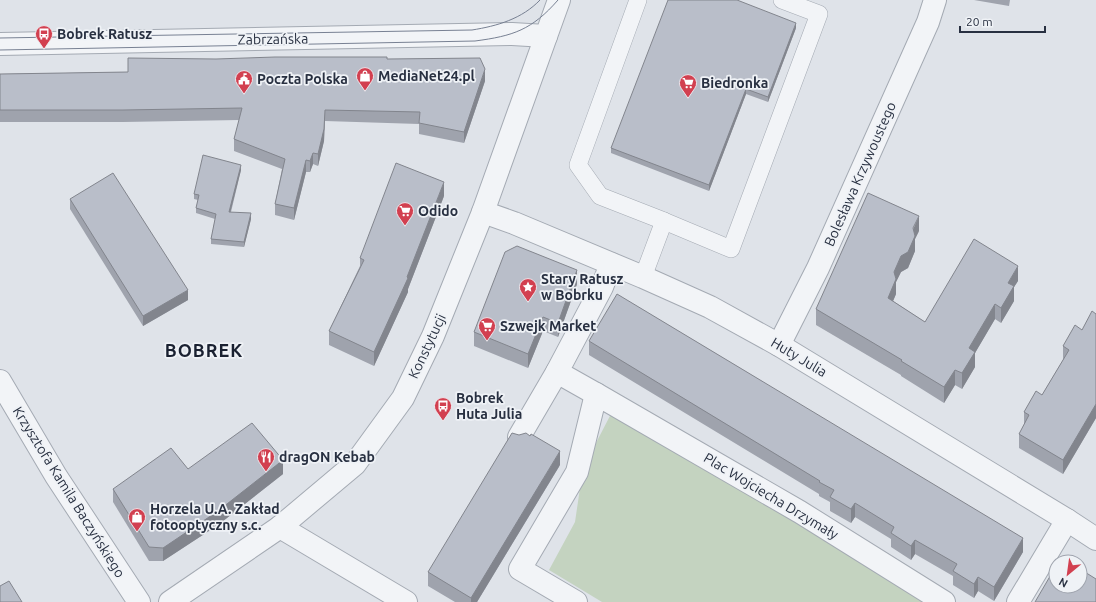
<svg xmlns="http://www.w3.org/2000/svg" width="1096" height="602" font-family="Ubuntu,sans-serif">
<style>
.green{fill:#c4d3c0}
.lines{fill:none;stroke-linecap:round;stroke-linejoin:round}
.service-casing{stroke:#a4aab3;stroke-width:18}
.minor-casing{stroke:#a4aab3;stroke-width:24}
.tertiary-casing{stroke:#a4aab3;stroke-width:24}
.service{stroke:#f2f4f7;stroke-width:17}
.minor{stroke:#f2f4f7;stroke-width:22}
.tertiary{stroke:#f2f4f7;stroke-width:22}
.tram{stroke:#788193;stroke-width:1}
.wall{fill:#9fa3ad}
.shaded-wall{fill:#82858d}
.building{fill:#b9bec9;stroke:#82858d}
.labels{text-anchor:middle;stroke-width:3.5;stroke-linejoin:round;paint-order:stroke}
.poi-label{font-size:14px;font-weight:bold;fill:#283041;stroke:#eff2f6;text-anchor:start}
.street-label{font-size:14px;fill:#283041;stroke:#eff2f6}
.district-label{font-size:18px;font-weight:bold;letter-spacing:1px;fill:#1a2131;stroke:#eff2f6}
</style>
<rect width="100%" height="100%" fill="#dfe3e9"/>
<polygon class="green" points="612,412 927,602 602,602 549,570 575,522 583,468"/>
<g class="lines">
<g class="service-casing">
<g id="service">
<polyline points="638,0 578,165 600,196 664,221 731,249 819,14 782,0"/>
<polyline points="643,277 664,221"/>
</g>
</g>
<g class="minor-casing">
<g id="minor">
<polyline points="483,212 514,223 643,277 710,307 779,345 1067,520 1096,539"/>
<polyline points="779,345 818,268 928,22 935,0"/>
<polyline points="0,381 56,476 139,602"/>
<polyline points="596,394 557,372 602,287 611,264"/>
<polyline points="519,437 557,372"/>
<polyline points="280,527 406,602"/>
<polyline points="576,602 520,569 577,472 596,394 800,512 944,602"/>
<polyline points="1018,602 1067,520"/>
</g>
</g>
<g class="tertiary-casing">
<g id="tertiary">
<polyline points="0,44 512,34 546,36"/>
<polyline points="170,602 280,527 355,464 403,398 433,336 483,212 559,0"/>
</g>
</g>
<use href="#service" class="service"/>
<use href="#minor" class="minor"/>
<use href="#tertiary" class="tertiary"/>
<g class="tram">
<path d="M0 38 472 30C497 26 522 19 540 0"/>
<path d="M0 50 475 41C513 36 532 30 558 0"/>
</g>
</g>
<g class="wall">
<polygon points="974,0 1010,0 1009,6"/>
<polygon points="796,28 768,102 746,94 709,191 611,153 611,148"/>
<polygon points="216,59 387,59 485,81 464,143 419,134 419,124 325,121 324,141 318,166 313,164 310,172 306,172 294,220 275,215 275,204 282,169 234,151 234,139 239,120 123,122 0,122 0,74 128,72"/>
<polygon points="241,170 231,212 251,219 244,247 211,244 211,239 215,219 196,213 196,208 198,200 194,199 194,194"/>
<polygon points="444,196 408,289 408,292 374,366 329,345 329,331 360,266 360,258"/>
<polygon points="70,199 188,300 143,326 70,209"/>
<polygon points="919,231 915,239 915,251 908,268 901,272 896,282 896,294 893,301 925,322 1018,281 1014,287 1014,301 1001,323 995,319 975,353 975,367 962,389 955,385 944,403 901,376 901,375 816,325 816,309"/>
<polygon points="577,284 558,337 543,331 528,368 474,346 474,332"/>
<polygon points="1096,314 1096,418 1063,474 1019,448 1019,434 1024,426 1024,412 1042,395 1063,360 1063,346 1082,330"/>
<polygon points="589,341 1023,552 994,601 978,591 974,598 953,585 953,576 915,554 911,560 891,547 891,539 855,517 851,523 830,511 830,502 819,496 819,494 589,355"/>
<polygon points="560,465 477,602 455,602 428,586 428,572"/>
<polygon points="188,469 283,474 218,525 163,561 149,561 113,502 113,489"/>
</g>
<g class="shaded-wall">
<polygon points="796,23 796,28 768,102 768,97"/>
<polygon points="485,69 485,81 464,143 464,132"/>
<polygon points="746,89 746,94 709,191 709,185"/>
<polygon points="325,110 324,141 318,166 318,154"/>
<polygon points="313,153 313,164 310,172 310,161"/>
<polygon points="306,160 306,172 294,220 294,208"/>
<polygon points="241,165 241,170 229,217 229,212"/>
<polygon points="444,182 444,196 408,289 408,292 374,366 374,352 407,277"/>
<polygon points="251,213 251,219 244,247 244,242"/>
<polygon points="919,216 919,231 915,239 915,251 908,268 901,272 896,282 896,294 888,313 888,298 894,272"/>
<polygon points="1018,266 1018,281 1014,287 1014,301 1001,323 1001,308 1008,283"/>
<polygon points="577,270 577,284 558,337 558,323"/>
<polygon points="188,290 188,300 143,326 143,316"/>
<polygon points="995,304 995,319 975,353 975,367 962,389 962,373 969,348"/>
<polygon points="543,317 543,331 528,368 528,354"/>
<polygon points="955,370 955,385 944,403 944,387"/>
<polygon points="1096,404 1096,418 1063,474 1063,460"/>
<polygon points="560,451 560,465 477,602 471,602 471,598"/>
<polygon points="283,460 283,474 218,525 163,561 163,548"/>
<polygon points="855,503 855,517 851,523 851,509"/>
<polygon points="1023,538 1023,552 994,601 994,587"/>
<polygon points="915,540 915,554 911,560 911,546"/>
<polygon points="978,577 978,591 974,598 974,584"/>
</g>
<g class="building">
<polygon points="668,0 737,0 796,23 768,97 746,89 709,185 611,148"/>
<polygon points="275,57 387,57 387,59 480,58 485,69 464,132 419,123 420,112 325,110 324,129 318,154 313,153 310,161 306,160 294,208 275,204 285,159 234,139 242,108 123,110 0,110 0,74 128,72 128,58 216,59"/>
<polygon points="203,155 241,165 229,212 251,213 244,242 211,239 216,214 196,208 199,195 194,194"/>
<polygon points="396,163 444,182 407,277 408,278 374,352 329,331 364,260 360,258"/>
<polygon points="113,173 188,290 143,316 70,199"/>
<polygon points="868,193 919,216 913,228 915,236 908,252 901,256 894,272 896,279 888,298 925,322 974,239 1018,266 1008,283 1014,286 1001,308 995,304 969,348 975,352 962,373 955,370 944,387 901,361 902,360 816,309"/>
<polygon points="517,246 577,270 558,323 543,317 528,354 474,332 505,252"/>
<polygon points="617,294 1023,538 994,587 978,577 974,584 953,571 957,564 915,540 911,546 891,533 894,527 855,503 851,509 830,497 834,490 819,482 820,481 589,341"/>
<polygon points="1092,311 1096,314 1096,404 1063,460 1019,434 1029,415 1024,412 1036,391 1042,395 1069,350 1063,346 1075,325 1082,330"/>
<polygon points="252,423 283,460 218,511 163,548 149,547 113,489 171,448 188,469"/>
<polygon points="512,433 519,435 526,433 530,436 531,434 560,451 471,598 428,572"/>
<polygon points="1061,558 1068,562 1059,562"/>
<polygon points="1056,566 1056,586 1080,586 1080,569 1096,579 1096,602 1035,602"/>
<polygon points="9,581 22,602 0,602 0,586"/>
</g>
<defs>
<g id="bus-pin" transform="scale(0.9)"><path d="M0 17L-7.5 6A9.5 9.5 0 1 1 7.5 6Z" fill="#d24050" stroke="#eff2f6"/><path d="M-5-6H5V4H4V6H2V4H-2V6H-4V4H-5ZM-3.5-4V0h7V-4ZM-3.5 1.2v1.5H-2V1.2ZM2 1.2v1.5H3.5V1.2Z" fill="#fff"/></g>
<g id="shop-pin" transform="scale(0.9)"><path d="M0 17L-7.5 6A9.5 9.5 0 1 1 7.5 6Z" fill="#d24050" stroke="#eff2f6"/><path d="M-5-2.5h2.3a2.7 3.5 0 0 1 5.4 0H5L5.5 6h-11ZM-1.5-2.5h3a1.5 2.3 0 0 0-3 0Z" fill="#fff"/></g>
<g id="civic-pin" transform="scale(0.9)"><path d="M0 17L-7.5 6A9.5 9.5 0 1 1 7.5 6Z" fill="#d24050" stroke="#eff2f6"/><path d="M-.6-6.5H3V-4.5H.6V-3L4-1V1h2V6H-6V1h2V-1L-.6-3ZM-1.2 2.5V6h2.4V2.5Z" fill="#fff"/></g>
<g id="supermarket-pin" transform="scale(0.9)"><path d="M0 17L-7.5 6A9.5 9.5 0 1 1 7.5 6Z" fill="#d24050" stroke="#eff2f6"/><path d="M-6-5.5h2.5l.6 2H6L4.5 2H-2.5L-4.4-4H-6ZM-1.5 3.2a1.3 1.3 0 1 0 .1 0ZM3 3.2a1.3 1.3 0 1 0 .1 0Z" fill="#fff"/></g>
<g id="sight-pin" transform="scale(0.9)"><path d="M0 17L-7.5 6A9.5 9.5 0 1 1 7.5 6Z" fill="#d24050" stroke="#eff2f6"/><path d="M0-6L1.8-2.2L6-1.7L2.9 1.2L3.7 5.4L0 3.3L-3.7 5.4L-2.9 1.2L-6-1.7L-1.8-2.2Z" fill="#fff"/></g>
<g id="restaurant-pin" transform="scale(0.9)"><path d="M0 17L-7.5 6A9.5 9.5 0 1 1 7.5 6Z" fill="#d24050" stroke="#eff2f6"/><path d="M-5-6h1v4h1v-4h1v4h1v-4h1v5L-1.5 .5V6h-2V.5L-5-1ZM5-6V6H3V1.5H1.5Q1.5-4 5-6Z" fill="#fff"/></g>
</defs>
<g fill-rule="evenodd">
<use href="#bus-pin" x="44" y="34"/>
<use href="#shop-pin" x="365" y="76"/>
<use href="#civic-pin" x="244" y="79"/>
<use href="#supermarket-pin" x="688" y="83"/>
<use href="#supermarket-pin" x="405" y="211"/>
<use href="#sight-pin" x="528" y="287"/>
<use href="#supermarket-pin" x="487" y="326"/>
<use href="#bus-pin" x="443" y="406"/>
<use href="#restaurant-pin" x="266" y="457"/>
<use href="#shop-pin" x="137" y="517"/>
</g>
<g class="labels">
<g class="poi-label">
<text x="57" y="39">Bobrek Ratusz</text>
<text x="378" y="81">MediaNet24.pl</text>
<text x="257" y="84">Poczta Polska</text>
<text x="701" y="88">Biedronka</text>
<text x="418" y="216">Odido</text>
<text x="541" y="284">Stary Ratusz<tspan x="541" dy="16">w Bobrku</tspan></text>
<text x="500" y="331">Szwejk Market</text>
<text x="456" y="403">Bobrek<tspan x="456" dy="16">Huta Julia</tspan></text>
<text x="279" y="462">dragON Kebab</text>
<text x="150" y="514">Horzela U.A. Zakład<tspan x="150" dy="16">fotooptyczny s.c.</tspan></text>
</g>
<g class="street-label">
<text transform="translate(273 39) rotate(-1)" y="5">Zabrzańska</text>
<text transform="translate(860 174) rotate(-66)" y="5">Bolesława Krzywoustego</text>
<text transform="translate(427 346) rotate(-65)" y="5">Konstytucji</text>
<text transform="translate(799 357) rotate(31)" y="5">Huty Julia</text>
<text transform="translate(69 492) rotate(58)" y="5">Krzysztofa Kamila Baczyńskiego</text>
<text transform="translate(771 496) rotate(31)" y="5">Plac Wojciecha Drzymały</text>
</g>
<g class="district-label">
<text x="204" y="357">BOBREK</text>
</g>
</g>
<g transform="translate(1068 574) rotate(209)"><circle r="19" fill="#eff2f6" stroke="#9fa4ae"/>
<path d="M0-3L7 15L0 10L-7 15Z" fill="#d24050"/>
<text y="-6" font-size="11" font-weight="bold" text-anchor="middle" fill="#283041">N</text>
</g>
<path d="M960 26v6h85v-6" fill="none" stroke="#283041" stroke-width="2"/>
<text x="966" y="26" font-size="12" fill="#283041" stroke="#eff2f6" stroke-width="3" paint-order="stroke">20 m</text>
</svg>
